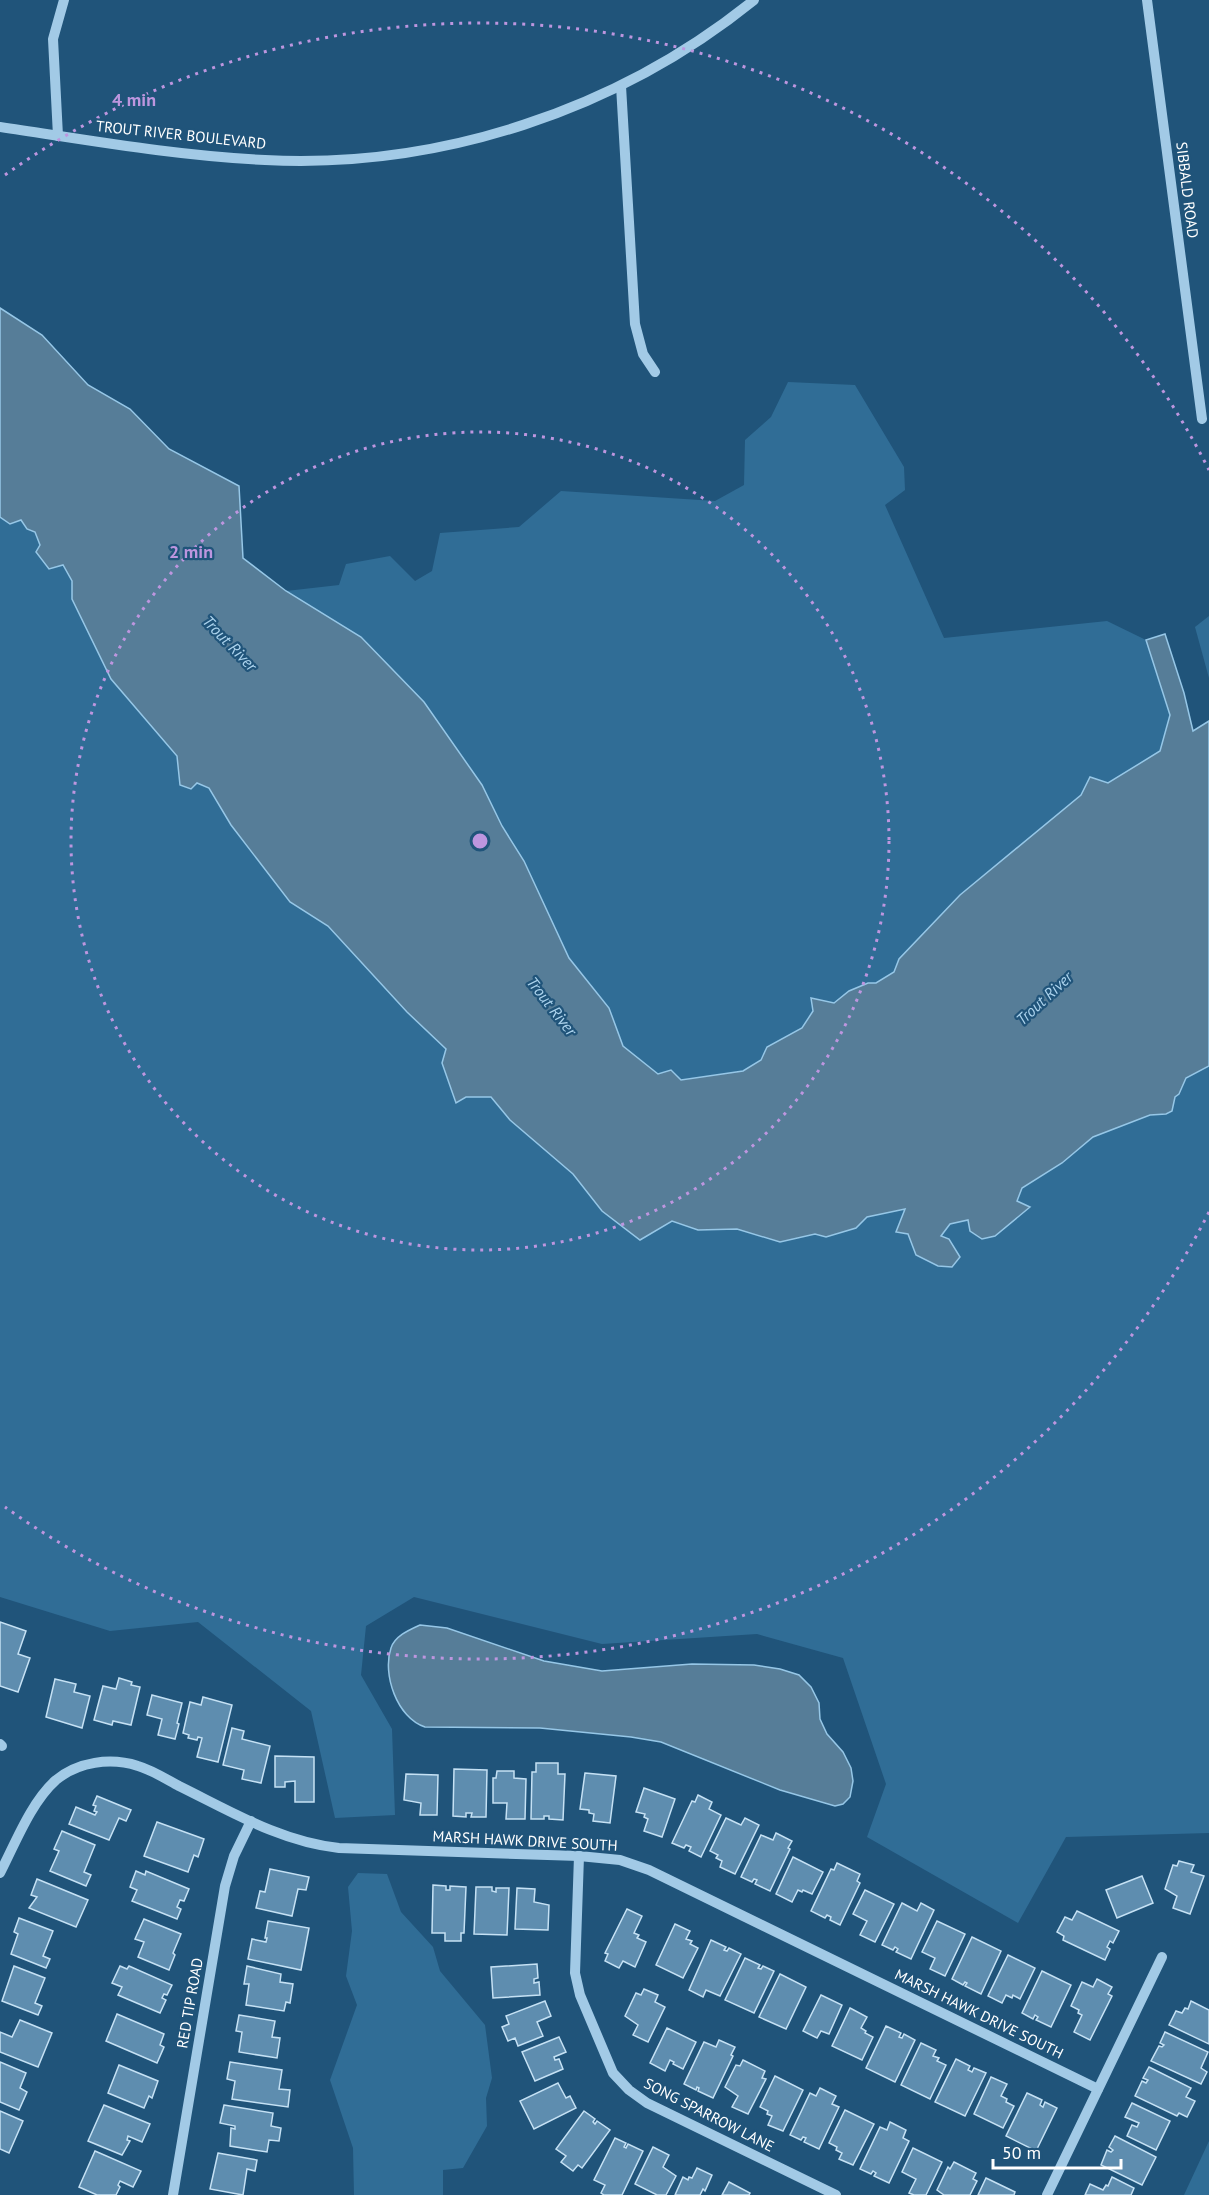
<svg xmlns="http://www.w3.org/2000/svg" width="1209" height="2195" font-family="'PT Sans',sans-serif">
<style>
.green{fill:#306d96}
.water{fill:#567d98;stroke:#96c7e7;stroke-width:1.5}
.building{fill:#5e8daf;stroke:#c5e1f4;stroke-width:1.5}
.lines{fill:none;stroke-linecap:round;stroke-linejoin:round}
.minor{stroke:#a2cae6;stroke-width:10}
.ring{fill:none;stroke:#bd96df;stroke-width:3;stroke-dasharray:3 6}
.labels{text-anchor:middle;stroke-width:4.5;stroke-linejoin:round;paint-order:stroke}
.street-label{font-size:15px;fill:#fff;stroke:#20547a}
.water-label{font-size:16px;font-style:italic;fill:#add4ee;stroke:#20547a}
.centre{fill:#bd96df;stroke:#20547a;stroke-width:3}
.ring-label{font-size:18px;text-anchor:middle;font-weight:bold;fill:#bd96df;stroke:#20547a;stroke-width:4.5;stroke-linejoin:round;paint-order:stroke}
</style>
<rect width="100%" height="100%" fill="#20547a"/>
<g class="green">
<polygon points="788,382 855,385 904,467 905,490 885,505 944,638 1107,621 1146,640 1170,715 1161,751 1108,783 1090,777 1081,795 960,895 899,959 894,972 876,983 868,983 849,991 834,1003 813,1010 802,1028 767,1047 761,1059 743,1071 680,1080 658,1075 623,1046 609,1008 569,958 524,861 502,826 286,591 339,585 346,564 390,556 415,581 432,571 440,533 519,527 561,491 715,501 744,485 745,440 771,417"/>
<polygon points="0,517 10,524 21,520 35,532 49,569 62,565 72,581 72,599 111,679 177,756 180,785 197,783 209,788 231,825 290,902 328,926 407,1012 446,1049 456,1102 466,1097 491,1097 510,1120 573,1174 602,1211 672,1221 698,1230 737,1229 780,1242 815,1234 826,1237 856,1228 867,1217 905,1209 940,1236 950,1224 968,1220 970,1231 982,1239 995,1236 1030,1207 1017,1201 1022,1188 1062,1163 1093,1137 1150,1115 1166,1114 1175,1097 1180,1094 1186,1078 1209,1066 1209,1833 1066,1837 1018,1923 867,1837 886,1784 843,1658 757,1634 602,1644 414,1597 366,1626 361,1675 392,1729 395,1815 335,1818 311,1711 198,1622 110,1631 0,1597"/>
<polygon points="1209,616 1209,678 1195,627"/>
<polygon points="358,1873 387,1874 401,1912 433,1947 440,1971 485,2025 492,2078 486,2098 487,2126 463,2168 443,2170 443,2195 354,2195 353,2148 330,2080 357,2005 346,1976 352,1931 348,1887"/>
<polygon points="1209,2141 1209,2195 1184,2195"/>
</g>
<g class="water">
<polygon points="0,308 42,335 88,385 130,409 169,449 239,486 243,558 286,591 361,637 424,702 482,785 502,826 524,861 569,958 609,1008 623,1046 658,1074 671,1070 681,1080 743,1071 761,1060 767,1047 802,1028 813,1011 811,998 834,1003 849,991 868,983 876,983 894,972 899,959 960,895 1081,795 1090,777 1108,783 1160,751 1170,715 1146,640 1165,634 1184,693 1193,731 1209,721 1209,1066 1186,1078 1179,1094 1175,1097 1172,1111 1166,1114 1150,1115 1093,1137 1062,1163 1022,1188 1017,1201 1030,1207 995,1236 982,1239 970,1231 968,1220 950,1224 941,1236 949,1239 960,1257 952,1267 938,1266 916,1255 908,1234 896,1232 905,1209 867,1217 856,1228 826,1237 815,1234 780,1242 737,1229 698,1230 672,1221 640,1240 602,1211 573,1174 510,1120 491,1097 466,1097 456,1103 442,1063 446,1049 407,1012 328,926 290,902 231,825 209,788 197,783 191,789 180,785 177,756 111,679 72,599 72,581 63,565 49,569 36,552 40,545 35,532 27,529 21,520 10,524 0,517"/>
<path d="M420 1625 447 1628 544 1661 602 1671 692 1664 754 1665 780 1669 799 1675 811 1687 819 1703 820 1719 827 1734 843 1752 851 1768 853 1781 850 1797 843 1804 835 1806 780 1790 661 1742 631 1737 540 1728 425 1727C397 1718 382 1674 391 1648 395 1636 409 1630 420 1625Z"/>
</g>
<g class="building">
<polygon points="0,1622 26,1631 18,1654 30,1658 18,1692 0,1686"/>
<polygon points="119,1678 132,1682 131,1685 140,1687 131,1725 113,1721 112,1725 94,1720 103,1686 116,1689"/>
<polygon points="55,1679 76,1684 74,1692 90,1696 82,1728 46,1717"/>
<polygon points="152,1695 182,1703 177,1723 179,1724 175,1739 158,1735 162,1719 147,1715"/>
<polygon points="203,1697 232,1705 218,1762 197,1757 202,1738 198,1737 197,1740 188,1738 189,1735 183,1733 190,1702 201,1705"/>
<polygon points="232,1728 244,1731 242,1739 270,1746 261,1783 242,1779 244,1770 223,1765"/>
<polygon points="275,1756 314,1757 314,1802 295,1802 295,1781 285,1782 285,1787 275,1787"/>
<polygon points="536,1763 558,1763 558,1774 565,1774 563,1820 549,1819 549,1816 544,1816 544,1819 531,1819 532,1772 536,1772"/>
<polygon points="454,1769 487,1770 486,1817 471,1817 472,1813 466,1813 466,1817 453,1816"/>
<polygon points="497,1771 514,1771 514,1778 526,1779 525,1819 506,1819 507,1803 493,1803 493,1778 496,1778"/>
<polygon points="585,1773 616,1776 610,1823 593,1821 594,1814 589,1813 589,1810 580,1809"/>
<polygon points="406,1774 438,1775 437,1815 420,1815 421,1803 404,1800"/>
<polygon points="644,1788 675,1799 662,1837 644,1831 648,1819 644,1817 645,1814 636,1812"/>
<polygon points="698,1795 712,1802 709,1809 721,1815 701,1857 689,1851 691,1847 686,1845 684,1848 672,1843 692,1801 695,1802"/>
<polygon points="97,1796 131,1810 126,1821 119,1818 109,1840 69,1824 76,1807 95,1815 97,1812 94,1811 96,1806 93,1805"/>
<polygon points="726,1818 741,1825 745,1818 759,1825 735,1874 720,1867 722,1861 716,1858 718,1855 710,1851"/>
<polygon points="157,1822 204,1839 198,1857 194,1855 188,1872 144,1856"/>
<polygon points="62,1831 95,1845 84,1872 91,1875 86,1886 50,1871 59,1851 54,1849"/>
<polygon points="776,1833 792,1841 788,1848 790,1849 770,1891 755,1884 757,1880 754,1879 752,1882 741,1877 761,1835 773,1840"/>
<polygon points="793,1857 823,1872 812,1894 803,1890 802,1892 798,1890 792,1902 776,1894"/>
<polygon points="1179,1861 1194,1865 1191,1872 1204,1876 1190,1914 1173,1908 1177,1896 1165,1889 1173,1865 1177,1866"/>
<polygon points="837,1863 860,1874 857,1881 860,1883 840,1925 830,1920 831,1917 827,1915 825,1918 811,1911 831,1869 834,1870"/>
<polygon points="270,1869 309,1877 306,1890 298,1889 292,1916 256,1908 260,1891 265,1892"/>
<polygon points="136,1871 145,1875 146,1871 189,1889 184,1901 180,1900 177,1907 181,1909 177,1919 132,1901 137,1890 130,1887"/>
<polygon points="1142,1876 1153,1903 1117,1918 1106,1890"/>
<polygon points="37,1879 88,1900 76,1927 29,1908 37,1897 31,1895"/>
<polygon points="433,1885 446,1886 446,1890 450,1890 450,1886 466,1887 464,1933 461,1933 461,1941 445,1941 445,1933 432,1933"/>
<polygon points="476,1887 492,1887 492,1891 496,1892 496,1888 509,1888 507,1935 474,1934"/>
<polygon points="517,1888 535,1889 534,1902 549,1905 548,1930 515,1929"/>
<polygon points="865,1890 894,1904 875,1942 860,1935 867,1921 853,1914"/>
<polygon points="902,1903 917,1911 921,1903 934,1910 911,1959 896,1952 898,1949 895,1947 893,1950 882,1945"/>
<polygon points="627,1909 642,1916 634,1933 639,1935 637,1938 646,1942 635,1967 623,1961 619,1968 605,1961 608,1954 605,1953"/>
<polygon points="1077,1911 1119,1931 1113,1943 1110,1941 1107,1947 1110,1949 1105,1960 1063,1940 1064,1936 1057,1932 1065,1917 1072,1920"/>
<polygon points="19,1918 53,1931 43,1956 50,1959 46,1968 11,1954 18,1934 14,1932"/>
<polygon points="144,1919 181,1934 173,1953 175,1955 169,1970 138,1957 144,1942 135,1939"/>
<polygon points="268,1921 309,1928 301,1970 248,1959 252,1939 266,1942 267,1938 265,1938"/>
<polygon points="937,1921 965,1934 945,1976 930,1969 935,1958 922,1952"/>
<polygon points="675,1924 690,1931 686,1939 692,1941 690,1944 698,1948 683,1978 656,1965"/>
<polygon points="972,1937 1001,1951 981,1994 965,1986 967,1983 965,1982 963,1985 952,1979"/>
<polygon points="711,1940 726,1947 724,1950 727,1951 729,1948 741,1954 720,1996 706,1990 703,1997 689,1990"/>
<polygon points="1008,1955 1035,1968 1020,1999 1013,1995 1012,1998 1006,1995 1002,2003 988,1996"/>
<polygon points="745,1958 760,1965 758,1968 761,1969 763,1966 774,1971 754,2013 725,2000"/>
<polygon points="537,1964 538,1978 534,1979 534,1983 539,1982 540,1995 493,1998 491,1967"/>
<polygon points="14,1966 45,1978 35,2003 42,2006 38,2015 2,2001"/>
<polygon points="120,1966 127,1969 129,1966 172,1985 167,1995 164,1994 162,1998 166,2000 160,2013 118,1995 122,1987 112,1983"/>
<polygon points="247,1966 281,1974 280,1982 293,1984 290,2003 286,2002 284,2011 246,2005 249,1984 244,1984"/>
<polygon points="1042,1971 1071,1985 1051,2027 1036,2020 1038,2017 1035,2015 1033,2019 1022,2013"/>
<polygon points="780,1974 806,1987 786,2029 759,2017"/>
<polygon points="1097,1979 1112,1987 1108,1994 1112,1996 1090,2040 1074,2032 1082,2015 1078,2013 1079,2010 1071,2006 1082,1982 1093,1987"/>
<polygon points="644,1989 658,1995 655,2002 665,2007 648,2042 633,2035 638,2025 625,2016 636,1993 641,1995"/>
<polygon points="821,1995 842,2005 829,2034 821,2031 817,2038 803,2031"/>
<polygon points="545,2001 551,2016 537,2022 543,2036 518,2046 515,2038 508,2041 502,2027 509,2024 506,2016"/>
<polygon points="1191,2001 1209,2010 1209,2044 1169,2025 1176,2011 1182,2013 1185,2008 1188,2009"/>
<polygon points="850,2008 867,2017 861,2028 866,2031 865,2033 873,2037 862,2060 832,2046"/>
<polygon points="117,2014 164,2034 160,2045 164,2047 157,2063 106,2041"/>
<polygon points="239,2015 275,2021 272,2037 280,2038 277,2058 239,2052 242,2032 236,2031"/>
<polygon points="20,2020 52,2033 38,2067 0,2052 0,2032 12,2037"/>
<polygon points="886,2026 901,2033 899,2037 902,2038 904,2034 915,2040 895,2082 866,2068"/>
<polygon points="667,2028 696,2042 683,2069 673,2064 674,2062 670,2060 665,2071 650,2063"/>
<polygon points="1165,2032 1208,2052 1201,2068 1207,2072 1201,2084 1151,2061 1159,2046 1162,2047 1164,2045 1160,2043"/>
<polygon points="559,2037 566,2052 554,2057 555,2060 559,2059 563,2069 535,2081 522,2052"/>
<polygon points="719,2040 735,2047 731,2055 733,2056 713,2098 698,2091 699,2088 697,2087 696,2090 684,2084 704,2042 716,2047"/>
<polygon points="921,2043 936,2050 933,2056 939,2058 937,2061 946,2065 930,2099 901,2085"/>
<polygon points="956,2059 970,2066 968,2070 972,2072 974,2068 986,2073 965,2116 935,2102"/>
<polygon points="743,2060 765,2071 762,2078 766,2079 748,2114 732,2107 738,2096 725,2087 736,2065 740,2066"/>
<polygon points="0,2062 26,2073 20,2088 27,2092 19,2110 0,2102"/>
<polygon points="230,2062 282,2070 279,2089 290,2090 288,2107 232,2099 235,2081 227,2079"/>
<polygon points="119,2065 158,2081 152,2098 149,2096 144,2108 108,2093"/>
<polygon points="1149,2067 1191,2088 1186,2097 1195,2101 1187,2117 1179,2113 1177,2116 1135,2096 1142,2081 1146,2083 1148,2080 1143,2078"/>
<polygon points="775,2076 803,2090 783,2131 768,2125 772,2116 767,2114 768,2111 760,2107"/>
<polygon points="991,2077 1007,2084 1001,2096 1007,2099 1006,2102 1014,2106 1003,2128 974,2114"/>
<polygon points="558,2083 566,2098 570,2096 576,2108 534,2129 520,2101"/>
<polygon points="820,2088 836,2096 832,2104 839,2107 819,2149 804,2142 806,2138 803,2137 801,2140 790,2135 810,2093 816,2096"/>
<polygon points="1027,2093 1042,2100 1040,2105 1043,2107 1045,2102 1057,2108 1036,2151 1006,2136"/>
<polygon points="1132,2103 1170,2121 1156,2150 1127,2136 1132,2125 1137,2127 1139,2123 1125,2117"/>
<polygon points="104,2105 150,2124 142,2142 128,2136 127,2140 130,2141 122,2155 88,2141"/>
<polygon points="224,2105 273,2113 271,2126 281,2128 279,2141 269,2140 267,2152 230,2146 231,2128 235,2129 235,2126 220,2123"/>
<polygon points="845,2110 874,2124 853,2165 839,2159 842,2153 836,2150 837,2147 829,2143"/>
<polygon points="0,2111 23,2121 9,2153 0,2149"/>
<polygon points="584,2111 595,2119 593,2122 595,2124 597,2121 610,2130 582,2168 578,2165 573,2171 561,2162 566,2156 556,2149"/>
<polygon points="890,2122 906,2130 903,2138 909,2141 889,2183 874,2176 876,2173 873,2171 871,2174 860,2169 880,2127 887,2130"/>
<polygon points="1115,2136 1156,2157 1142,2185 1101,2165 1107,2150 1111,2152 1113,2150 1109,2147"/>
<polygon points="615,2138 626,2143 624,2147 626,2148 628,2144 643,2151 622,2195 604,2195 601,2193 605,2185 594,2180"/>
<polygon points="653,2147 669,2155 663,2167 676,2176 666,2195 657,2195 635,2184"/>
<polygon points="913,2148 942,2162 926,2195 914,2195 909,2193 916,2179 902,2172"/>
<polygon points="95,2151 141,2171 133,2187 120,2181 118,2185 120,2187 116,2195 97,2195 79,2187"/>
<polygon points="218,2153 257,2160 255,2171 247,2169 243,2195 210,2189"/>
<polygon points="954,2162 976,2173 973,2179 977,2181 970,2195 944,2195 937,2190 948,2167 950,2169"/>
<polygon points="697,2168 712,2175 705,2191 703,2189 700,2195 675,2195 683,2177 688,2180 689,2177 692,2178"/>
<polygon points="1112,2177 1134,2188 1131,2195 1085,2195 1090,2184 1103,2190 1106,2185 1108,2186"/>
<polygon points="986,2178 1015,2192 1014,2195 978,2195"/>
<polygon points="729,2182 750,2193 749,2195 722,2195"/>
</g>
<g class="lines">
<g class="minor">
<polyline points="1147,0 1202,419"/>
<polyline points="621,86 635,324 643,354 655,372"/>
<path d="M0 127C88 140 177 156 265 160 440 169 618 110 754 0"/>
<polyline points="58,136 53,39 64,0"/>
<polyline points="0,1744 2,1746"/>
<polyline points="579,1856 575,1973 580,1995 613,2073 629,2090 647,2103 836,2195"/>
<path d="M0 1873C15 1844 31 1802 56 1780 78 1762 110 1757 138 1766 152 1770 166 1779 179 1786 230 1811 281 1842 339 1848L579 1856 620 1860 649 1870 1098 2089"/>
<polyline points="173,2195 225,1886 234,1856 251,1821"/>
<polyline points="1047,2195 1162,1957"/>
</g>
</g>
<g class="ring">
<circle cx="480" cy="841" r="409"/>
<path d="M1209 1212A818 818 0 0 1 5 1507M5 175A818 818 0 0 1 1209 470"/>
</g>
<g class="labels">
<g class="street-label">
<text transform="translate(181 135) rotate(6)" y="5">TROUT RIVER BOULEVARD</text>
<text transform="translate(1187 190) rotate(83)" y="5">SIBBALD ROAD</text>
<text transform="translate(525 1841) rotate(3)" y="5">MARSH HAWK DRIVE SOUTH</text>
<text transform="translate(190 2003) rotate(-80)" y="5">RED TIP ROAD</text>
<text transform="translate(979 2014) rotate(26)" y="5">MARSH HAWK DRIVE SOUTH</text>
<text transform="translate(709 2115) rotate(27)" y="5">SONG SPARROW LANE</text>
</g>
<g class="water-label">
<text transform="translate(230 643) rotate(46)" y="6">Trout River</text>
<text transform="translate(1044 998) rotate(-43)" y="6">Trout River</text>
<text transform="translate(552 1006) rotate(52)" y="6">Trout River</text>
</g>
</g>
<circle cx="480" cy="841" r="9" class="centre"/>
<g class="ring-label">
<text x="134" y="106">4 min</text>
<text x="191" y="558">2 min</text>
</g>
<path d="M993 2159v9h128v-9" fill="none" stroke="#ffffff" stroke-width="3"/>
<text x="1002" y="2159" font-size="18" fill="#ffffff" stroke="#20547a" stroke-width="4.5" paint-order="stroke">50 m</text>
</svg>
